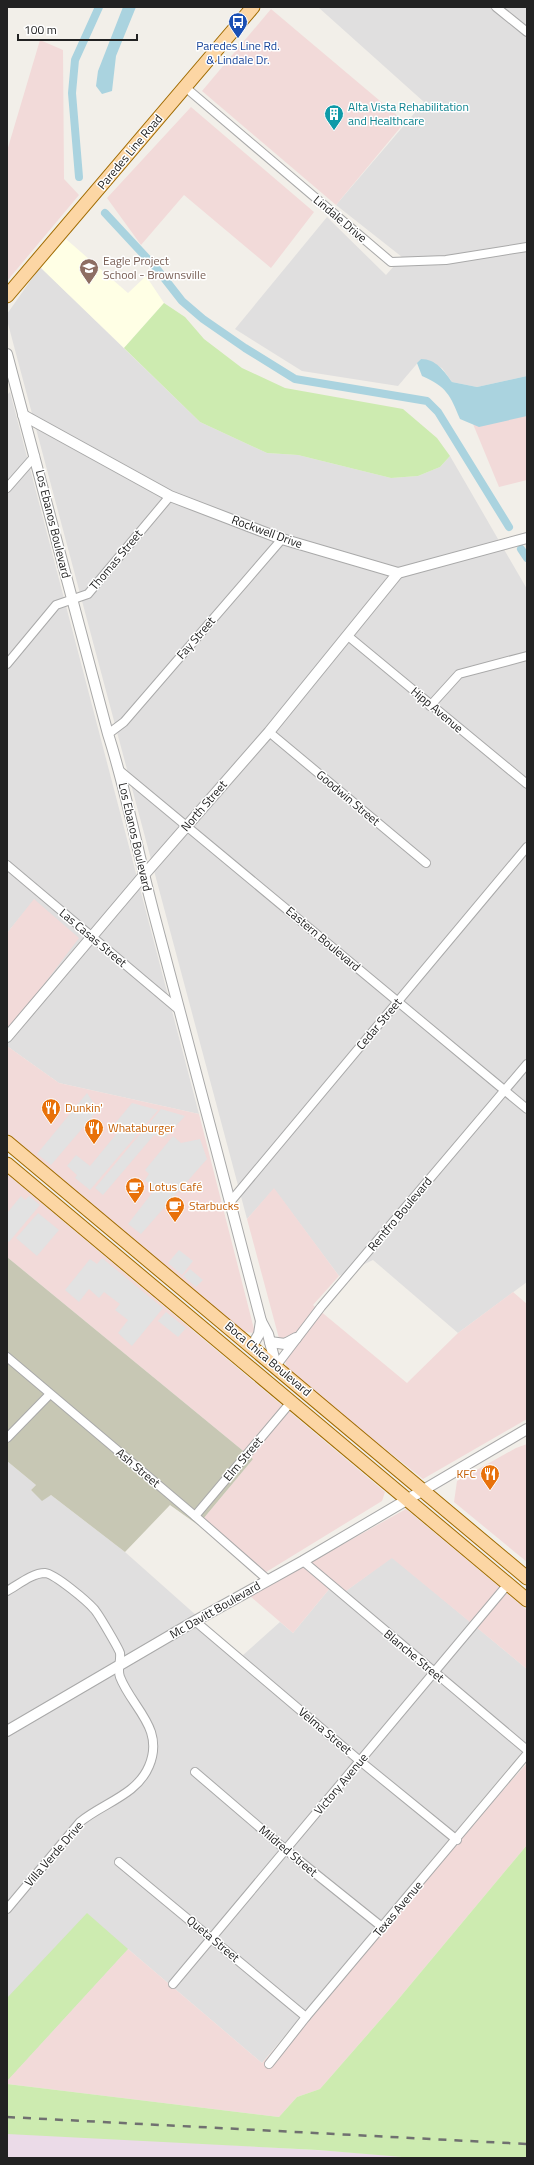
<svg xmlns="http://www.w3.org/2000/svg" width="534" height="2165" font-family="'Titillium Web',sans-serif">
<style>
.residential{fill:#e0dfdf}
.commercial{fill:#f2dad9}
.industrial{fill:#ebdbe8}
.education{fill:#ffffe5}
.construction{fill:#c7c7b4}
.grass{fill:#cdebb0}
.parking{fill:#e2e2e2}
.water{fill:#aad3df}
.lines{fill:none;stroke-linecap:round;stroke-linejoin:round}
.canal{stroke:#aad3df;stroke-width:8}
.minor-casing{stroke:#a9a9a9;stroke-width:10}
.tertiary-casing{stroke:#a9a9a9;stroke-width:12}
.primary-casing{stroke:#a06b00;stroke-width:15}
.minor{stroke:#fff;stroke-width:8}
.tertiary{stroke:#fff;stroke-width:10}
.primary{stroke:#fcd6a4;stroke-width:13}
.rail{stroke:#707070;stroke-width:2.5;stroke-dasharray:8 8;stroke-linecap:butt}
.labels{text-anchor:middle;stroke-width:3;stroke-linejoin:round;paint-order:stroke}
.transit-label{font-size:12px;fill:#164399;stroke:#fff}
.culture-label{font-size:12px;fill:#0d838f;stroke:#fff;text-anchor:start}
.street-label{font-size:12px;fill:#222;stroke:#fff}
.education-label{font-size:12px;fill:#785e54;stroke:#fff;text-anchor:start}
.food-label{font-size:12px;fill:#c56008;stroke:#fff;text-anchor:start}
</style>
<rect width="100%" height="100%" fill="#f2efe9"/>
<g class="residential">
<polygon points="318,7 527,7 527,376 477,387 452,382 442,368 421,359 398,386 302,371 235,329 327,217 386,275 402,257 336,205 424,102"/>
<polygon points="40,267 200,422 267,453 298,455 391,478 418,476 440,467 450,456 527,589 527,1282 458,1333 373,1260 339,1276 274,1189 247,1219 7,320 7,314"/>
<polygon points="10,392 199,1114 59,1083 7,1046 7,1033 35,899 7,933 7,395"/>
<polygon points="7,1461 36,1485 31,1490 42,1500 51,1495 125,1552 242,1656 280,1622 293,1633 335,1582 346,1591 392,1557 527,1669 527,1746 262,2063 128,1949 7,2081"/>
</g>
<g class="commercial">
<polygon points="271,9 405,122 336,205 202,91"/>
<polygon points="40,40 63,50 64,179 79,195 7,281 7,151"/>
<polygon points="191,107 314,212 271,268 184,195 141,245 107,198"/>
<polygon points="527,415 527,480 499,487 473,424"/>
<polygon points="34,899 79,938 7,1033 7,933"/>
<polygon points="7,1046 59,1083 199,1114 255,1333 244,1332 7,1133"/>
<polygon points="7,1174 385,1492 382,1501 258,1577 198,1525 253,1459 7,1257"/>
<polygon points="274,1188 339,1276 313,1305 407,1383 458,1333 513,1292 527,1304 527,1419 423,1479 288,1372 247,1219"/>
<polygon points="527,1444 527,1562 454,1502 457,1481 516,1448"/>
<polygon points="406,1509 527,1610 527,1669 392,1558 346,1591 335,1582 293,1633 250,1596"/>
<polygon points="527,1763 527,1845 396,2002 320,2089 297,2097 279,2117 7,2084 7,2081 128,1949 262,2063"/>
</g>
<polygon class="industrial" points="7,2132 332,2151 418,2158 7,2158"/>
<polygon class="education" points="66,239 128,293 146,276 164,303 124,348 40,267"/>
<polygon class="construction" points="7,1257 253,1459 198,1525 170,1505 125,1552 51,1495 42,1501 31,1490 36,1485 7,1461"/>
<g class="grass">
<polygon points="164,303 185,317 204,339 242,368 285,388 403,409 437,438 450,456 440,467 418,476 391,478 298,455 267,453 200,422 124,348"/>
<polygon points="527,1845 527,2158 414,2158 318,2150 7,2134 7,2084 279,2117 297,2097 320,2089 396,2002"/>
<polygon points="87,1913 128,1949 7,2081 7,1998"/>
</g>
<g class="parking">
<polygon points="87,1093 98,1110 51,1165 37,1154"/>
<polygon points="132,1103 158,1110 90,1190 75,1178 77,1175 67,1166 76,1155 90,1166 118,1132 112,1127"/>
<polygon points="161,1109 185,1116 165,1138 154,1135 103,1195 95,1188"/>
<polygon points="173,1136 181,1143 200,1139 207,1159 141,1234 128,1224 155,1189 145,1180 149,1174 145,1170"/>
<polygon points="21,1196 25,1200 29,1196 40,1205 9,1242 7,1240 7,1213"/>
<polygon points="38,1213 59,1230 37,1256 16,1238"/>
<polygon points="179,1250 193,1261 182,1275 168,1263"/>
<polygon points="102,1258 163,1308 132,1346 118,1333 128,1320 115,1310 120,1304 104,1292 99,1298 89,1289 79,1302 65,1290 90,1259 97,1264"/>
<polygon points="190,1269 203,1280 196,1287 183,1276"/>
<polygon points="166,1312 186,1328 178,1337 158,1321"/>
</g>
<g class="water">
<polygon points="123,7 136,7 116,56 112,91 102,94 96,86 98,71"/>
<path d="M421 359C436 359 444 371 452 382L477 387 527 376V416L479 427 460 419C450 395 447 387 422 376L417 363Z"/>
</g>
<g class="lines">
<g class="canal">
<polyline points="79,177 72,93 75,60 99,7"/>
<polyline points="105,213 157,269 182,301 203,319 245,348 295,379 427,401 438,412 509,527"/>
<polyline points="521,549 527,558"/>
</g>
<g class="minor-casing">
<g id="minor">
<polyline points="496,7 527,32"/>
<polyline points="185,87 391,262 446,260 527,247"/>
<polyline points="7,488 35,456"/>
<polyline points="348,636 527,784"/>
<polyline points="7,664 56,605 88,594 170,496"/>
<polyline points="430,706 459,674 527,656"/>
<polyline points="269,732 426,863"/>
<polyline points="108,734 124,722 282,539"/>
<polyline points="119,770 527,1109"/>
<polyline points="7,865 179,1010"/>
<polyline points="231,1201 527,847"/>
<polyline points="7,1357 195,1516 268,1580"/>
<polyline points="276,1366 321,1307 527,1064"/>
<polyline points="7,1438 49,1395"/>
<polyline points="195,1516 291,1402"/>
<polyline points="303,1561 527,1750"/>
<path d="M7 1591C18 1585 32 1573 45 1573 55 1574 87 1601 94 1609 98 1613 119 1649 120 1653 121 1662 117 1669 120 1677 132 1708 165 1728 149 1766 137 1795 103 1803 80 1822L7 1909"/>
<polyline points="195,1621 360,1761 457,1840"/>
<polyline points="195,1772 286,1850 382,1927"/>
<polyline points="119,1862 306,2017"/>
<polyline points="173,1984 508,1584"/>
<polyline points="269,2064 306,2017 527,1754"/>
</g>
</g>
<g class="tertiary-casing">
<g id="tertiary">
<path d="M7 354 108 734C127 793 138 854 154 914 190 1050 226 1185 261 1321L268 1334 276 1366"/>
<polyline points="23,415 170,496 282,539 398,573 527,538"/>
<polyline points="7,1037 144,875 269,732 398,573"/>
<polyline points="270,1342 285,1344 296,1338"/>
<polyline points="252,1346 259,1334 261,1321"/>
<polyline points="7,1731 195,1621 303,1561 527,1429"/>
</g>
</g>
<g class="primary-casing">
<g id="primary">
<polyline points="7,296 253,7"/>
<polyline points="7,1142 527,1578"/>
<polyline points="7,1164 527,1600"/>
</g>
</g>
<use href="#minor" class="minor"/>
<use href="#tertiary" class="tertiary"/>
<use href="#primary" class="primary"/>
<polyline class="rail" points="7,2117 527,2144"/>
</g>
<defs>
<g id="bus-pin" transform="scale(1)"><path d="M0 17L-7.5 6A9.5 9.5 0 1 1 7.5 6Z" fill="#1a4fb4" stroke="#fff"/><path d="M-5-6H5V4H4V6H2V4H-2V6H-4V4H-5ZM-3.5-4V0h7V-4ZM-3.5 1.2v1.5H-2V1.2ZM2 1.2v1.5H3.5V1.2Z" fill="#fff"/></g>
<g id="building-pin" transform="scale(1)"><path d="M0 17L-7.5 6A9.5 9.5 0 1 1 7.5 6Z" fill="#0f9aa8" stroke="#fff"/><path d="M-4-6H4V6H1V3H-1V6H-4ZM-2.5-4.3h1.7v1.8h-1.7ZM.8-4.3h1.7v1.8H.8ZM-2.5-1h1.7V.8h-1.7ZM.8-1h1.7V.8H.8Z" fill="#fff"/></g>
<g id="school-pin" transform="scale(1)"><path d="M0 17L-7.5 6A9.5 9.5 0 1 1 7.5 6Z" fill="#8d6e63" stroke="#fff"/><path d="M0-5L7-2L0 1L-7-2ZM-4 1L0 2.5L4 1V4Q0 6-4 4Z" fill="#fff"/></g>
<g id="restaurant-pin" transform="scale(1)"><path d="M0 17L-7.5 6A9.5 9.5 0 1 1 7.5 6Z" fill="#e8710a" stroke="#fff"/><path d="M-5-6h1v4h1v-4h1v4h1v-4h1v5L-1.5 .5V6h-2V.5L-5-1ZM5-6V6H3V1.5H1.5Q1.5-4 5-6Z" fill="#fff"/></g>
<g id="cafe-pin" transform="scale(1)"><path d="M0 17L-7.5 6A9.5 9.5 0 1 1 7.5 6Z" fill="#e8710a" stroke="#fff"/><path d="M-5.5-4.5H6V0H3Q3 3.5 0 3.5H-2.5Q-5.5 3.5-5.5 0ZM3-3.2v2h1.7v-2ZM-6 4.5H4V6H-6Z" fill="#fff"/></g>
</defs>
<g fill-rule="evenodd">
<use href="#bus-pin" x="238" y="22"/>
<use href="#building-pin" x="334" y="114"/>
<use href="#school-pin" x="89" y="268"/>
<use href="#restaurant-pin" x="51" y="1108"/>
<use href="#restaurant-pin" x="94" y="1128"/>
<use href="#cafe-pin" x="135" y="1187"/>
<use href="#cafe-pin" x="175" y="1206"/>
<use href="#restaurant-pin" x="490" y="1474"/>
</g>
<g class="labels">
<g class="transit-label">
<text x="238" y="50">Paredes Line Rd.<tspan x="238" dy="14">&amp; Lindale Dr.</tspan></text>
</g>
<g class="culture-label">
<text x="348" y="111">Alta Vista Rehabilitation<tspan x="348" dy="14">and Healthcare</tspan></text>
</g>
<g class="street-label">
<text transform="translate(130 152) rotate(-50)" y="4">Paredes Line Road</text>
<text transform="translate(340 219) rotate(40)" y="4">Lindale Drive</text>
<text transform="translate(53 524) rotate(76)" y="4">Los Ebanos Boulevard</text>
<text transform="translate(267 532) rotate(20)" y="4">Rockwell Drive</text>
<text transform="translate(116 560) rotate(-50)" y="4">Thomas Street</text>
<text transform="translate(196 638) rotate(-49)" y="4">Fay Street</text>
<text transform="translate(437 710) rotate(40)" y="4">Hipp Avenue</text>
<text transform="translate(348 798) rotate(40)" y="4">Goodwin Street</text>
<text transform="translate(204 806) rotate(-49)" y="4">North Street</text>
<text transform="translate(135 837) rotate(77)" y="4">Los Ebanos Boulevard</text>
<text transform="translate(93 938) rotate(40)" y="4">Las Casas Street</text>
<text transform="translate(323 939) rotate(40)" y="4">Eastern Boulevard</text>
<text transform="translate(379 1024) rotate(-50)" y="4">Cedar Street</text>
<text transform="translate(400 1214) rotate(-50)" y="4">Rentfro Boulevard</text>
<text transform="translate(268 1359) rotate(40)" y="4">Boca Chica Boulevard</text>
<text transform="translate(243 1459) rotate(-50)" y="4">Elm Street</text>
<text transform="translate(138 1468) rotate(40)" y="4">Ash Street</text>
<text transform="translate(215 1610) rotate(-30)" y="4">Mc Davitt Boulevard</text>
<text transform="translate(414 1656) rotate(40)" y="4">Blanche Street</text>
<text transform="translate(325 1731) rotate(40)" y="4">Velma Street</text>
<text transform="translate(341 1784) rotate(-50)" y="4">Victory Avenue</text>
<text transform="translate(288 1851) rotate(40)" y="4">Mildred Street</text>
<text transform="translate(54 1854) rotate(-49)" y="4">Villa Verde Drive</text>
<text transform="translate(398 1909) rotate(-50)" y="4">Texas Avenue</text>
<text transform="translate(213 1939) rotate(40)" y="4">Queta Street</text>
</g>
<g class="education-label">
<text x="103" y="265">Eagle Project<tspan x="103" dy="14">School - Brownsville</tspan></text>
</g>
<g class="food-label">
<text x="65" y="1112">Dunkin'</text>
<text x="108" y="1132">Whataburger</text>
<text x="149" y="1191">Lotus Café</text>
<text x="189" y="1210">Starbucks</text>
<text x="476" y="1478" text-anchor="end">KFC</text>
</g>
</g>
<rect width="534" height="2165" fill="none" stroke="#222222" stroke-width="16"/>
<path d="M18 34v6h119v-6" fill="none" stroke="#222222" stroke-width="2"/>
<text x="24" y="34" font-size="12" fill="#222222" stroke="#ffffff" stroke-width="3" paint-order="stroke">100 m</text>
</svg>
